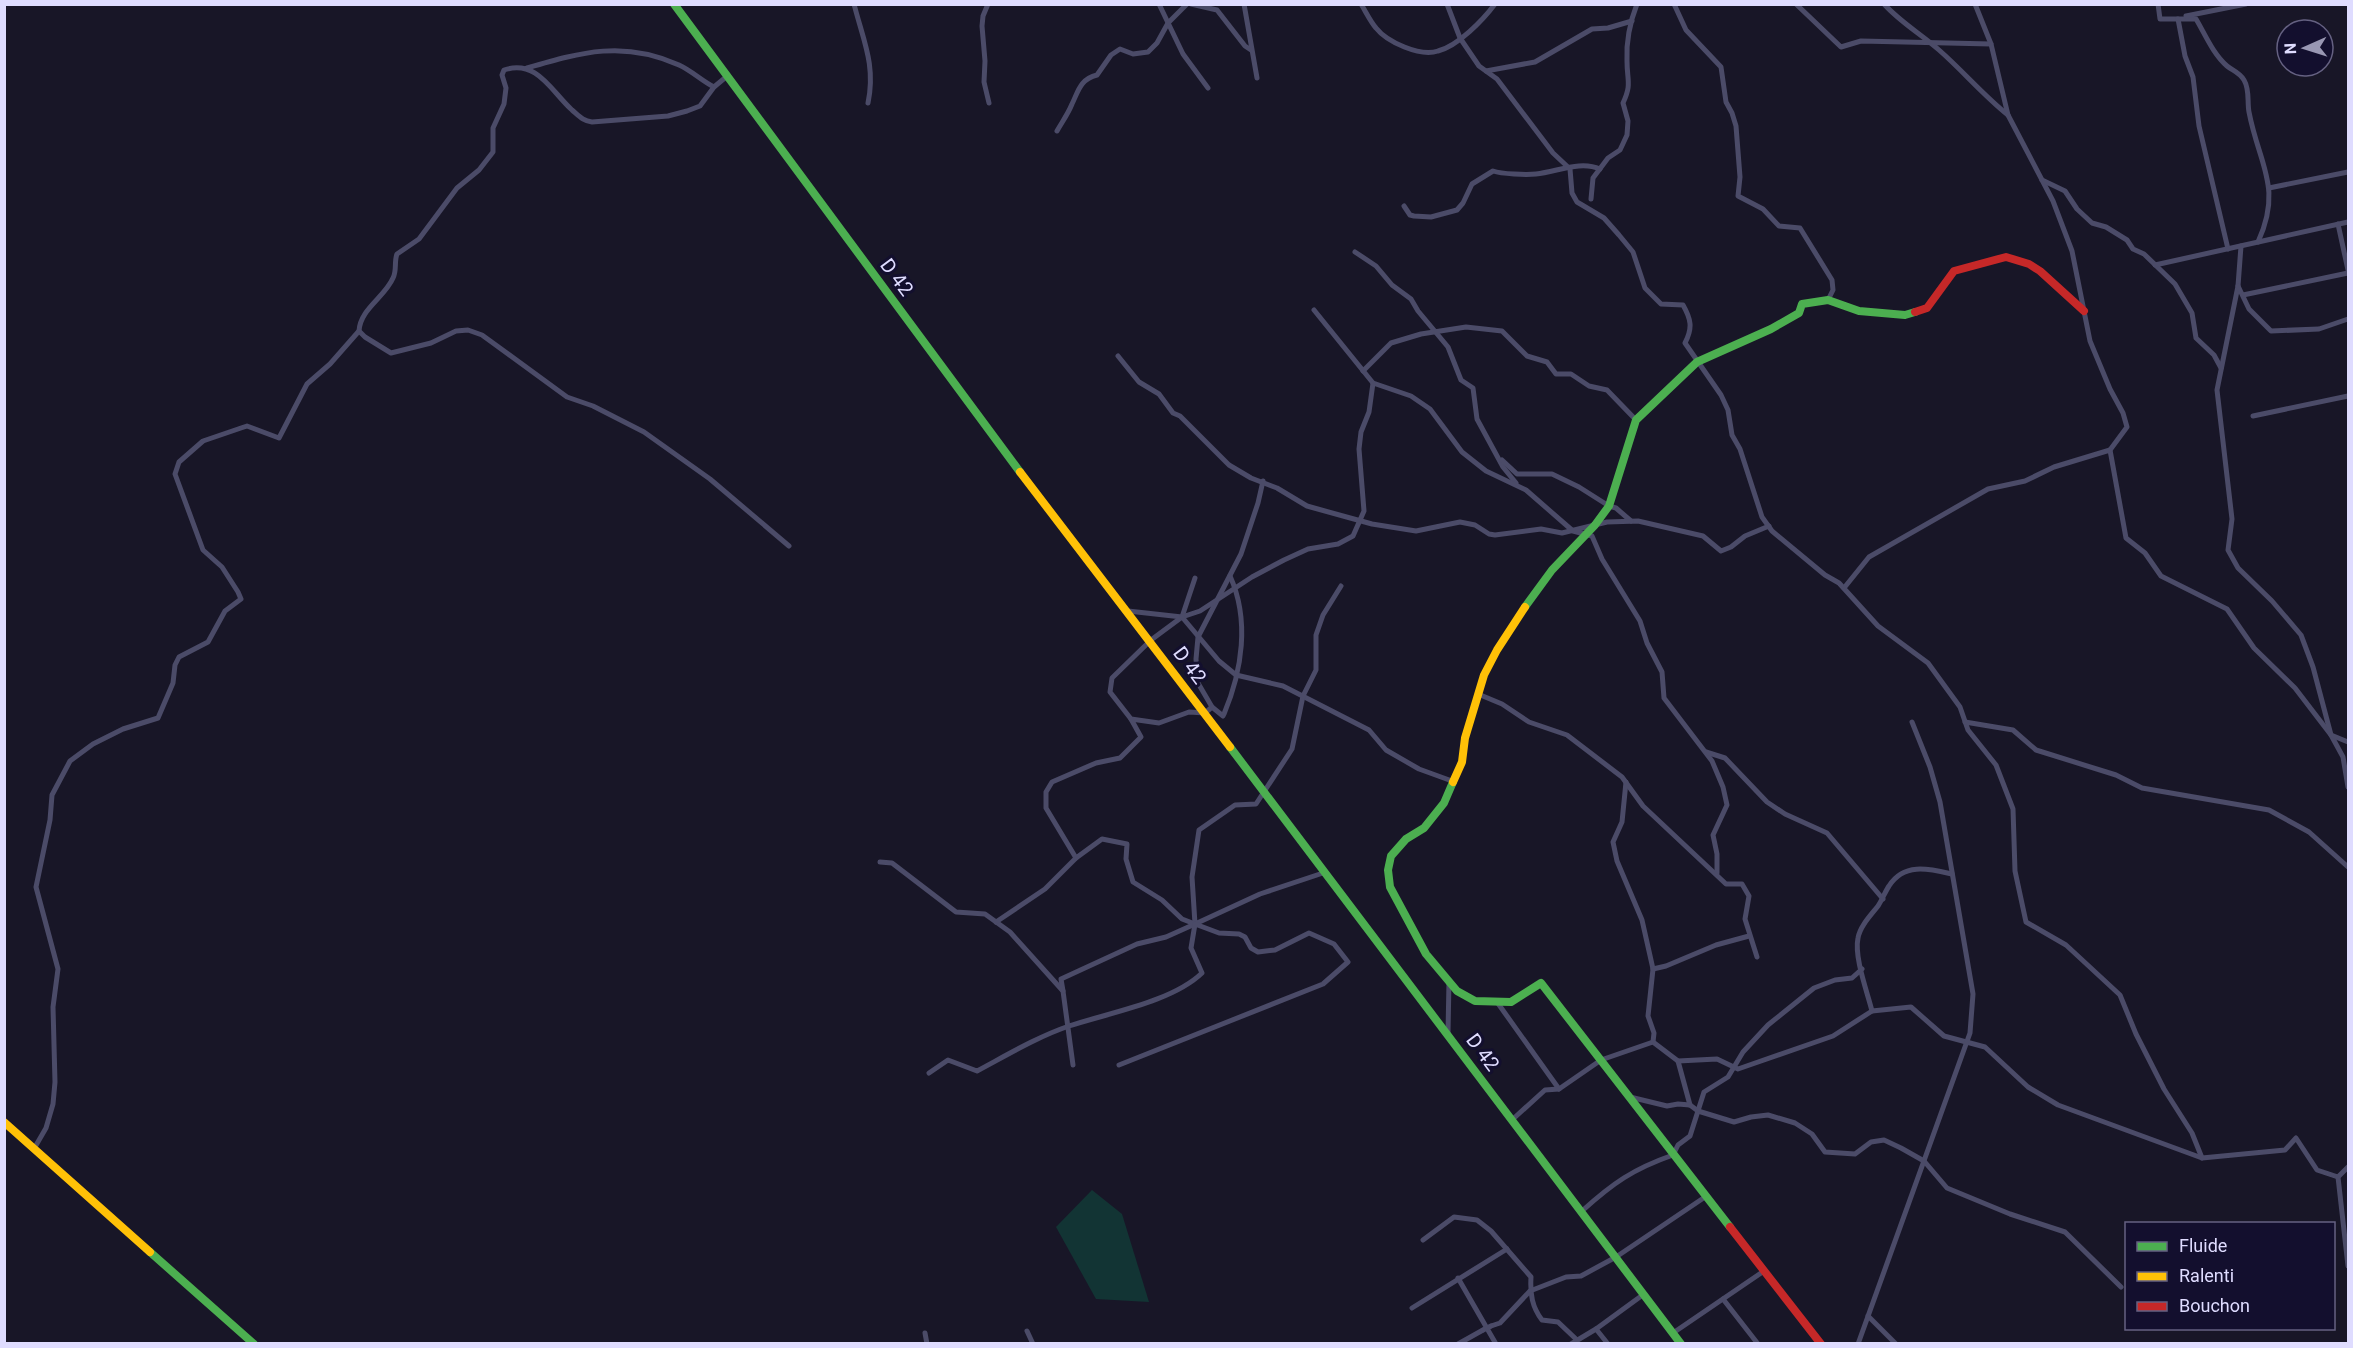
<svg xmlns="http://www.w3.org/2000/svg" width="2353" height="1348" font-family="Roboto,sans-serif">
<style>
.green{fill:#123434}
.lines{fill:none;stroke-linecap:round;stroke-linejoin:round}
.street{stroke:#4b4b68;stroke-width:5}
.fast{stroke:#4caf50;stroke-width:8}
.slow{stroke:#ffc107;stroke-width:8}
.jam{stroke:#c62828;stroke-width:8}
.street-bridge{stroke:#4b4b68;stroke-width:5}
.labels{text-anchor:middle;stroke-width:6;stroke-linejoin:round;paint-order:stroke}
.street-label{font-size:20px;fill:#dfdcff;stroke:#130f2e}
</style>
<rect width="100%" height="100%" fill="#181627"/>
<polygon class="green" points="1092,1190 1122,1214 1149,1302 1096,1299 1056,1227"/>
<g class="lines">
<g class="street">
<path d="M854 4C863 40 876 65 868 103"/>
<polyline points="988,4 983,16 982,26 985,61 984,82 989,103"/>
<polyline points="1159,4 1183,54 1208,88"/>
<polyline points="1191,4 1217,10 1245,46 1251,50"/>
<polyline points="1244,4 1257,78"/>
<path d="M1361 4C1366 12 1370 21 1376 28 1387 42 1420 57 1438 51 1458 46 1483 20 1495 4"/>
<path d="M1447 4 1460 38 1479 66 1497 79 1553 153 1570 169 1572 193 1577 202 1604 218 1619 235 1633 252 1645 288 1661 304 1683 305C1691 319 1693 328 1685 343L1721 395 1728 410 1732 435 1740 449 1762 517 1772 531 1825 575 1839 583 1878 626 1928 663 1960 707 1968 730 1996 765 2013 809 2015 871 2026 922 2066 945 2120 995 2136 1034 2164 1089 2192 1133 2202 1158"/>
<polyline points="1674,4 1686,30 1721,67 1726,102 1732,113 1736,126 1740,177 1738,196 1763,209 1779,226 1800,228 1832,280 1833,290 1828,300"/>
<polyline points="1796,4 1841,47 1861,41 1991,44"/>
<path d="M1884 4C1900 22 1921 34 1939 50 1963 71 1983 95 2008 115"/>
<polyline points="1975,4 1991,44 2008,115 2053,201 2072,251 2090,341 2110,389 2123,413 2127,427 2110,450 2126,538 2145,553 2161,576 2227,609 2254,648 2295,688 2331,735 2343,757 2348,787"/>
<path d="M2158 4 2160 19H2196C2205 34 2213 54 2227 66 2233 71 2239 72 2244 80 2250 90 2247 102 2249 112 2259 165 2283 187 2258 242"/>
<polyline points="2186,16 2246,4"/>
<polyline points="2178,19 2185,56 2193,77 2199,126 2228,249"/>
<path d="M527 68C582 52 624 40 679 65 692 71 702 81 714 87"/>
<polyline points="1486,71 1535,62 1592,29 1608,28 1632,21"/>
<path d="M726 77 714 87 700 106 687 111 668 116 592 122C583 121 579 116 572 110 551 91 537 59 504 70L502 75 506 88 504 104 493 128V152L479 170 457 188 419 239 397 254C394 261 397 271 393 278 385 297 360 309 359 331L365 337 391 353 431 343 456 331 468 330 482 335 567 397 593 406 644 432 710 479 789 546"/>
<path d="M1057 131C1062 122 1068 114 1072 104 1078 92 1080 79 1097 75L1111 55 1120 49 1133 54 1148 52 1157 43 1168 23 1187 4"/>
<polyline points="2042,180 2065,191 2077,209 2092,223 2106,227 2127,240 2133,249 2144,254 2175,284 2192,313 2196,338 2214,355 2221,368"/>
<polyline points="2269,188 2348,172"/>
<path d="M1591 199 1593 178 1608 158 1620 150 1627 135 1628 121 1623 103C1632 84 1627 81 1627 61 1626 42 1630 22 1637 4"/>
<path d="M1404 206 1410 215 1414 216 1431 217 1457 210 1463 203 1472 184 1493 171C1502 174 1526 175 1536 174 1557 172 1580 160 1600 169"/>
<polyline points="2338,224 2348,270"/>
<polyline points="2241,246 2238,286 2217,390 2232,519 2228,550 2238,568 2272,601 2301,635 2313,667 2331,735 2348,742"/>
<polyline points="1355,252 1376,266 1392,285 1411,299 1418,311 1448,347 1461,380 1473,388 1477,419 1503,467 1516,483"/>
<polyline points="2155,265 2348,222"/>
<polyline points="2238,286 2249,309 2271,331 2319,329 2348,319"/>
<polyline points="2243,295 2348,273"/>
<polyline points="1314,310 1373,383 1411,396 1430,409 1462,452 1486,471 1526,490 1573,531 1592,536 1602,559 1640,621 1647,643 1662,672 1664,698 1712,761 1723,787 1727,805 1713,835 1717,854 1717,873"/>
<polyline points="1118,356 1139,382 1159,394 1173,413 1180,416 1229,465 1251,478 1277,488 1307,506 1372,524 1416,531 1460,522 1475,525 1489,534 1495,535 1541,529 1562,533 1607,522 1638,521 1703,536 1721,551 1731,547 1745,536 1769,526"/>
<polyline points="1363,371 1391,343 1421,334 1466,327 1502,331 1527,356 1547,362 1556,374 1571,374 1589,386 1607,390 1636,420"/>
<polyline points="2253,416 2348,396"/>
<polyline points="1502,460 1517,474 1552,474 1579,487 1609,506 1616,508 1631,521"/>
<polyline points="1195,578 1182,617 1151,640 1112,678 1110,692 1131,719 1159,723 1189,712 1205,713 1212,707 1198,683 1196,659 1198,637 1241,554 1258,503 1263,481"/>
<polyline points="1844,588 1869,557 1988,489 2025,481 2054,467 2110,450"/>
<polyline points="1128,611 1182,617 1200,611 1252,577 1284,560 1308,549 1338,544 1353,536 1364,511 1359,449 1361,432 1369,412 1373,383"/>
<polyline points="1182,617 1219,661 1236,675 1283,686 1369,730 1386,750 1419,769 1452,781"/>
<polyline points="1478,694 1502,704 1529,722 1567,735 1622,777 1643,806 1726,884 1742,884 1749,896 1745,919 1757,957"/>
<path d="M1212 707 1223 716 1224 714C1242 671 1250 620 1230 576"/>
<polyline points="1965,722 2013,730 2036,750 2116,775 2142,788 2269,810 2309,832 2348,867"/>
<polyline points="1706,752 1725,758 1767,802 1785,814 1827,833 1883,899"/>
<polyline points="1626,782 1622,822 1613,842 1617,861 1642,920 1651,960 1653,969 1648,1016 1654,1033 1653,1042"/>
<polyline points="880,862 892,863 956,912 985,914 1010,932 1063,991 1073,1065"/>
<polyline points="1326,872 1260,894 1195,924 1192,877 1199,830 1235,805 1256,804 1292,749 1303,696 1316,670 1316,635 1323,615 1341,586"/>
<polyline points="996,922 1045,889 1076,858"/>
<polyline points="1653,969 1666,966 1716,945 1749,936"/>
<polyline points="1063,991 1061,979 1137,944 1166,937 1195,924 1182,919 1162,900 1133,882 1126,859 1127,844 1102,839 1076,858 1046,808 1046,792 1052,782 1096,763 1120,758 1141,737 1131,719"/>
<polyline points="1497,1002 1559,1089"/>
<path d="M1872 1011C1867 991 1854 957 1858 938 1860 926 1871 915 1878 906 1882 900 1885 892 1889 886 1904 862 1930 869 1952 874"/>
<polyline points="1448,1033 1449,981"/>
<polyline points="1678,1061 1690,1105"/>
<path d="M929 1073 948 1060 977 1071C1007 1055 1037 1037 1069 1026 1108 1013 1172 1002 1202 973L1191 948 1195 924 1219 933 1239 934 1245 937 1251 948 1258 952 1275 950 1309 933 1334 944 1348 962 1323 984 1119 1065"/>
<polyline points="1630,1097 1667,1106 1678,1104 1690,1105 1698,1111 1734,1122 1751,1117 1768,1115 1795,1123 1812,1134 1825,1152 1855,1154 1871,1142 1884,1140 1901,1148 1924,1161 1947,1188 2010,1214 2065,1232 2121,1287"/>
<polyline points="1513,1119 1545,1090 1559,1089 1601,1060 1653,1042 1678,1061 1717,1059 1738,1069 1833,1036 1872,1011 1911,1007 1944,1036 1985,1047 2028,1087 2058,1105 2202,1158 2285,1150 2296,1138 2317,1170 2338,1177"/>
<polyline points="35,1147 46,1128 53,1104 55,1082 53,1007 58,969 36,887 50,820 52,795 70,761 93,744 123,729 158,718 173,683 175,665 179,657 208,642 225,611 241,599 238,592 222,567 203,550 175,474 179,462 203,441 241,428 247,426 279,438 307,384 330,364 359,331"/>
<polyline points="2348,1167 2338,1177 2348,1266"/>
<path d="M1582 1211C1613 1183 1633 1169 1673 1155L1678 1145 1690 1136 1704 1092 1728 1077 1743 1052 1768 1025 1814 988 1835 980 1852 978 1862 969"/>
<path d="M1423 1240 1454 1217 1477 1220 1491 1231 1531 1277C1530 1294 1532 1307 1542 1320L1558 1322 1577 1340"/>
<polyline points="1458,1278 1496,1344"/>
<polyline points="1723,1299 1758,1344"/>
<polyline points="1412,1308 1507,1249"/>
<polyline points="1868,1316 1896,1344"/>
<polyline points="1491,1326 1500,1323 1530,1291 1566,1277 1581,1276 1616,1257 1705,1197"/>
<polyline points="1596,1329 1608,1344"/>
<polyline points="1027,1331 1033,1344"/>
<polyline points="925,1333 927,1344"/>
<polyline points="1673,1333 1764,1271"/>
<polyline points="1458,1344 1483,1330"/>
<polyline points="1571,1344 1596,1329 1644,1294"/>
<polyline points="1858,1344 1970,1033 1973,994 1940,802 1930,767 1912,722"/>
</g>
<g class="fast">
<polyline points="674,4 1020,472"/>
<polyline points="1525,607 1552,570 1595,525 1609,506 1636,420 1697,362 1771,329 1799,313 1802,304 1828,300 1859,311 1905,315 1915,312"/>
<polyline points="1230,747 1681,1344"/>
<polyline points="1453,782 1444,803 1424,828 1406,839 1391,856 1388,870 1390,887 1426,954 1457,991 1475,1001 1511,1002 1541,983 1730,1227"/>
<polyline points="150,1252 254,1344"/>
</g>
<g class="slow">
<polyline points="1020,472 1230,747"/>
<polyline points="1453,782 1462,762 1465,738 1484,675 1497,650 1525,607"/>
<polyline points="4,1122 150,1252"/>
</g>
<g class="jam">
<polyline points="1915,312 1927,308 1954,271 2006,257 2029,264 2040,271 2084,311"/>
<polyline points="1730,1227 1821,1344"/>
</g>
<polyline class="street-bridge" points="1483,1330 1491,1326"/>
</g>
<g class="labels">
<g class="street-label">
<text transform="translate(897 277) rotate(53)" y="7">D 42</text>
<text transform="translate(1190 665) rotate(53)" y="7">D 42</text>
<text transform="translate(1483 1052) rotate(53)" y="7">D 42</text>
</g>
</g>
<rect width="2353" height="1348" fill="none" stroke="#dfdcff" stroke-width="12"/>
<rect x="2125" y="1222" width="210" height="108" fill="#130f2e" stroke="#656182" stroke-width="1.5"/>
<rect x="2137" y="1242" width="30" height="9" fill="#4caf50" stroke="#656182" stroke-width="1.5"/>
<text x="2179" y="1252" font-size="18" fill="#dfdcff">Fluide</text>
<rect x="2137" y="1272" width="30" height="9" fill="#ffc107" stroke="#656182" stroke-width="1.5"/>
<text x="2179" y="1282" font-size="18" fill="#dfdcff">Ralenti</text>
<rect x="2137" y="1302" width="30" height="9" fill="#c62828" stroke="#656182" stroke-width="1.5"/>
<text x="2179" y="1312" font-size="18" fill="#dfdcff">Bouchon</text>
<g transform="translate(2305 48) rotate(267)"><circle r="28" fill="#130f2e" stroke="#656182" stroke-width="1.5"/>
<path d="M0-4.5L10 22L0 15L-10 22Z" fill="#9997b3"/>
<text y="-9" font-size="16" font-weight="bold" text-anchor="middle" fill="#dfdcff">N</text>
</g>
</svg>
